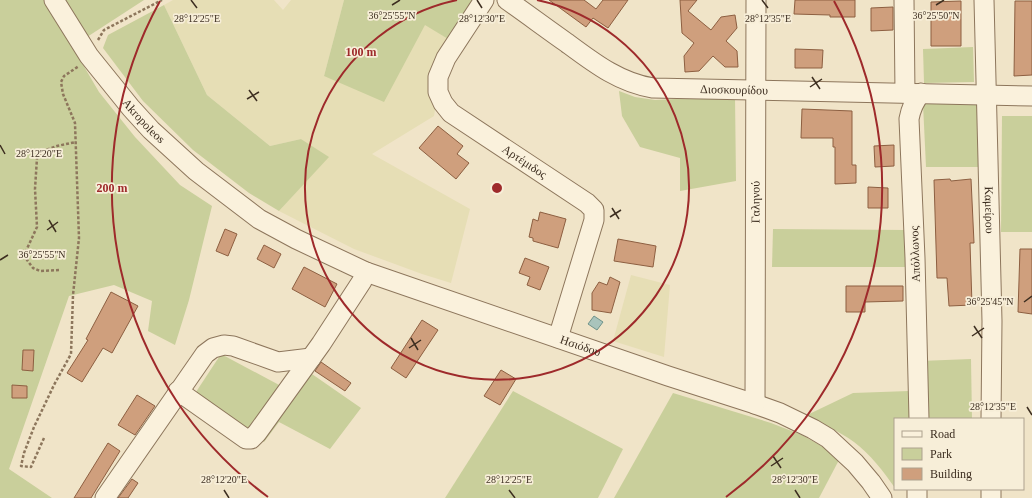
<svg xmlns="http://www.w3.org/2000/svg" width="1032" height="498" font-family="'Times New Roman',serif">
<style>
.farmland{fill:#e6deb5}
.green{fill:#c9cf9b}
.water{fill:#a9c4bc;stroke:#6f938a}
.building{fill:#cf9f7d;stroke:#8d5f41}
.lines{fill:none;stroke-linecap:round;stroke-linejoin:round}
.minor-casing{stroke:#8d765c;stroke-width:21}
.path{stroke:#8d765c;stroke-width:2.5;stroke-dasharray:3 2;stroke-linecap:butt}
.minor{stroke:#faf1dc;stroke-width:19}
.ticks{fill:none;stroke:#3d2e20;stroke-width:1.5}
.ring{fill:none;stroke:#9e2a2b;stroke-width:2}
.labels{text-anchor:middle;stroke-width:3.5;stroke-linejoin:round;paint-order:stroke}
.street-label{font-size:12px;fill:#3d2e20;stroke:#f7eed8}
.ticks-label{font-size:10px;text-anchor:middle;fill:#3d2e20;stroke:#f7eed8;stroke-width:3.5;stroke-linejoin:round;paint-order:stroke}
.centre{fill:#9e2a2b;stroke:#f7eed8;stroke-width:2}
.ring-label{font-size:12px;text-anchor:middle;font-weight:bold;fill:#9e2a2b;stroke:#f7eed8;stroke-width:3.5;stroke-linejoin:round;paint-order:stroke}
</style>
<rect width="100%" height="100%" fill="#f0e4c8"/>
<g class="farmland">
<polygon points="173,0 274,0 283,10 291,0 344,0 324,76 425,24 453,42 442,64 434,116 372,154 470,209 451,283 422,274 354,249 279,211 328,157 301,139 270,146 207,95 164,5"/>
<polygon points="631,275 670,285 664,357 613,341"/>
</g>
<g class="green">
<polygon points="0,0 45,0 99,92 135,137 180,185 212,206 189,300 175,345 148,331 152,301 114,285 69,296 9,469 52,498 0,498"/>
<polygon points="66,0 144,0 87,37 65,5"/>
<polygon points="344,0 482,0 453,42 425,25 384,102 324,76"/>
<polygon points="164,5 207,95 270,146 301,139 329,157 279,211 249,193 193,150 143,101 103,48 108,35"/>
<polygon points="973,47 974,82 924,83 923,49"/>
<polygon points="619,91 635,97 655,100 735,96 736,181 680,191 680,158 640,147 622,116"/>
<polygon points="923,104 979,104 979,167 926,167"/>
<polygon points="1002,116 1032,116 1032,232 1001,232"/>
<polygon points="773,229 907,230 911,267 772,267"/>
<polygon points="221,354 281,386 251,435 194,395"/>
<polygon points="971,359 972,419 921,419 920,361"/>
<polygon points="309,372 361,408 330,449 279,422 264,442 258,439"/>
<polygon points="513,391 623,449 598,498 445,498"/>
<path d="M909 391 910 419H895V488C884 472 870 454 854 442 839 431 822 424 805 416L853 393Z"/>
<polygon points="673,393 771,423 802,435 825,448 839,460 819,498 614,498"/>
</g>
<polygon class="water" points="594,316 603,322 597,330 588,324"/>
<g class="building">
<polygon points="549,0 584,0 596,9 603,0 628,0 608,28 593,18 586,27"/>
<polygon points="680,0 697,0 688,11 711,30 721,17 735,15 737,28 726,41 737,51 738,67 725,67 713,56 699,71 685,72 684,56 694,43 682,33"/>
<polygon points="795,0 855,0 855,17 830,17 830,15 794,14"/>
<polygon points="961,1 961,46 931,46 931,2"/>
<polygon points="1015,1 1032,1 1032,75 1014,76"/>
<polygon points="893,7 893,30 871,31 871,8"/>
<polygon points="795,49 823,50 822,68 795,68"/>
<polygon points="802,109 852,111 852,165 856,165 856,183 835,184 835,147 833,147 833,138 801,138"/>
<polygon points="438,126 463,146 457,154 469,163 456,179 419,148"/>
<polygon points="894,145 894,166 875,167 874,146"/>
<polygon points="950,179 951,181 971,179 974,243 970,243 972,305 949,306 947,278 937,278 934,180"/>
<polygon points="868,187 888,188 888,208 868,208"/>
<polygon points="540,212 566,219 558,248 533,241 533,238 529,237 533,219 538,221"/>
<polygon points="225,229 237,234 228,256 216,251"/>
<polygon points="618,239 656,246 653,267 614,261"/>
<polygon points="264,245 281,254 274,268 257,259"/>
<polygon points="1020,249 1032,249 1032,314 1018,312"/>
<polygon points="525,258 549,267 540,290 527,285 530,277 519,273"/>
<polygon points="304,267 337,284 325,307 292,289"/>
<polygon points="610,277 620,282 611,313 592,310 592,293 599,282 607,285"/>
<polygon points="846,286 903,286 903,301 865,302 865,312 846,312"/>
<polygon points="111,292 138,306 112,353 103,348 82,382 67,373 88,340 86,339"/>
<polygon points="422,320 438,330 406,378 391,368"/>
<polygon points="23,350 34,350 33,371 22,370"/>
<polygon points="321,362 351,383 345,391 315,371"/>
<polygon points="501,370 516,379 500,405 484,396"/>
<polygon points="12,385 27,386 27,398 12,398"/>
<polygon points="137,395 155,406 135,435 118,425"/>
<polygon points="108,443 120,451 91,498 74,498"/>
<polygon points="132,479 138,483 128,498 118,498"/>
</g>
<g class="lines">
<g class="minor-casing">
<g id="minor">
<path id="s1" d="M54 0 89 56 131 108 151 130 196 171 259 219 296 239 366 272 668 376 755 404 780 413 813 429 828 438 855 463 871 482 882 498"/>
<path id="s2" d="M484 0 446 58 438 77V92L443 103 451 113 587 203 594 210V220L558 338"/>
<path id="s3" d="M507 0C527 14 547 29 567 43 594 63 620 83 653 88L1032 96"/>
<polyline points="904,0 905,93"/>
<path id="s4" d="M984 0 992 321 991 419"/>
<polyline points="178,391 246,439 251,439 257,433 321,344 362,281 366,272"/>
<path id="s5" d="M755 404 756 0"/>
<path d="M919 419 915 258 909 119C911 108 914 101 921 93"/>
<polyline points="105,498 205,354 213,348 224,345 233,346 278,362 311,358"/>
<polyline points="917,498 917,489"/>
<polyline points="991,498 991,489"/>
</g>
</g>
<g class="path">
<polyline points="98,40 104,30 162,0"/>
<polyline points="59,270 40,271 33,268 27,260 25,253 37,227 35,189 37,158 43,151 57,146 76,142"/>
<polyline points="44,438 31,467 21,466 24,453 34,427 54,385 71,354 73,295 79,238 75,123 63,94 61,82 64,76 79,66"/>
</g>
<use href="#minor" class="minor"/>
</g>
<path class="ticks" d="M191 0 197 8M477 0 482 8M762 0 768 8M392 5 400 0M936 5 944 0M812 77 820 89M810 87 822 79M249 90 257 101M247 99 259 92M0 145 5 154M612 208 619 219M610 217 621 210M49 220 56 232M47 230 58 222M0 260 8 255M1024 302 1032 296M974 326 982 338M972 336 984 328M411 338 418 350M409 348 421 340M1027 407 1032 415M773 456 781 468M771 466 783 458M224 490 229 498M509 490 515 498M795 490 800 498"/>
<g class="ring">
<path d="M537 0A192 192 0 1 1 457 0"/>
<path d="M268 497A385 385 0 0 1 160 1M834 1A385 385 0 0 1 726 497"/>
</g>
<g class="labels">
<g class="street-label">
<text dy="4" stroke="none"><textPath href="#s3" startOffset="253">Διοσκουρίδου</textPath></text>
<text dy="4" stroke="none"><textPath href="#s1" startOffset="151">Akropoleos</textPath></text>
<text dy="4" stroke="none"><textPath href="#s2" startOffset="218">Αρτέμιδος</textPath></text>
<text dy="4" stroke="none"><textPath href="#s5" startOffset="202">Γαληνού</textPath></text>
<text dy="4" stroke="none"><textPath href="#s4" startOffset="210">Καμείρου</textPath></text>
<text transform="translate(915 254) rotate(-92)" y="4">Απόλλωνος</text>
<text dy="4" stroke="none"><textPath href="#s1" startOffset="649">Ησιόδου</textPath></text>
</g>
</g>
<g class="ticks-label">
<text x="392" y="19">36°25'55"N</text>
<text x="936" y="19">36°25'50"N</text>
<text x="197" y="22">28°12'25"E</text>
<text x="482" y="22">28°12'30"E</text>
<text x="768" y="22">28°12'35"E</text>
<text x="39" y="157">28°12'20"E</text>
<text x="42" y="258">36°25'55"N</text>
<text x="990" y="305">36°25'45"N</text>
<text x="993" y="410">28°12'35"E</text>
<text x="224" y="483">28°12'20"E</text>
<text x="509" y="483">28°12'25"E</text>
<text x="795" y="483">28°12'30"E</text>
</g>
<circle cx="497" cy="188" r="6" class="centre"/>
<g class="ring-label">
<text x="361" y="56">100 m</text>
<text x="112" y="192">200 m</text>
</g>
<rect x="894" y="418" width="130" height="72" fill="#f7eed8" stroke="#ada18e"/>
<rect x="902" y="431" width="20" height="6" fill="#faf1dc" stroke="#ada18e"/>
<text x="930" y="438" font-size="12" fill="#3d2e20">Road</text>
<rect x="902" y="448" width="20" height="12" fill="#c9cf9b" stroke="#ada18e"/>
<text x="930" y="458" font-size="12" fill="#3d2e20">Park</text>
<rect x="902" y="468" width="20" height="12" fill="#cf9f7d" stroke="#ada18e"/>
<text x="930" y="478" font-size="12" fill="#3d2e20">Building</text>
</svg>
